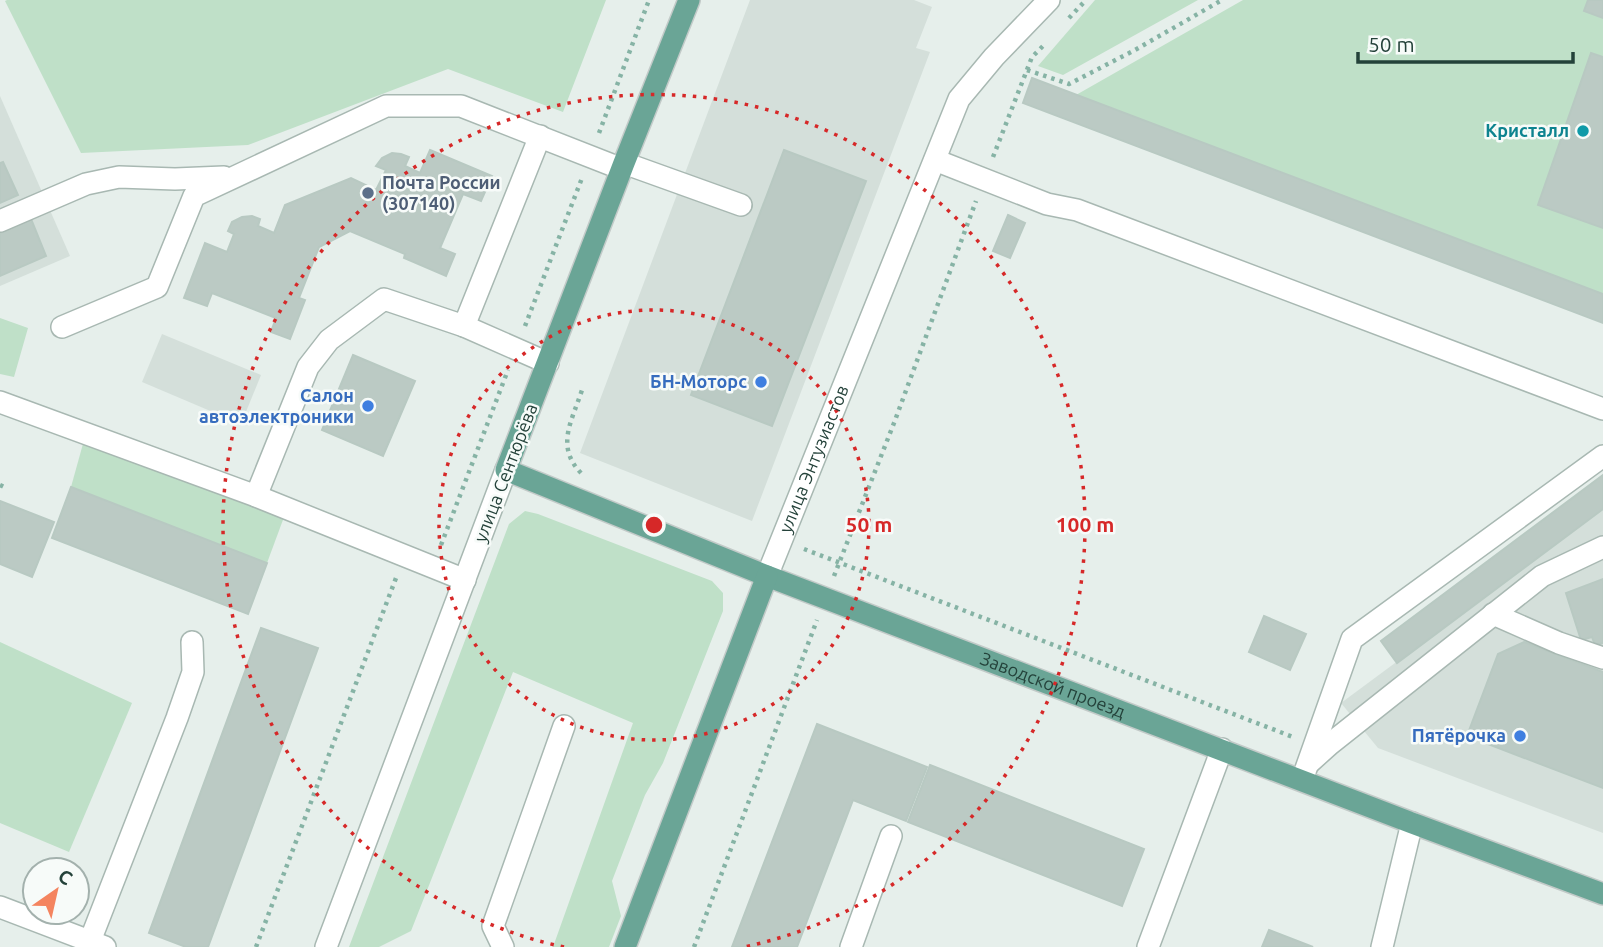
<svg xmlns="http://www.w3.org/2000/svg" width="1603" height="947" font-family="Ubuntu,sans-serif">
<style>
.built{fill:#d4dfda}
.green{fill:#bfe0c8}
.building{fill:#bbcac4;stroke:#b8c9c2;stroke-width:2}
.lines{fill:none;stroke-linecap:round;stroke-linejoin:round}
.minor-casing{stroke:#a8b8b2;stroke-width:24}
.major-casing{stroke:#c2cac8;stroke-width:24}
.path{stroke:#86b3a5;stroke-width:4.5;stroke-dasharray:3.5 5;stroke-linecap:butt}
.minor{stroke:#fff;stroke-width:21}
.major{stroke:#6aa596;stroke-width:21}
.ring{fill:none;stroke:#d62828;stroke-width:3.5;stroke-dasharray:3.5 7}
.culture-dot{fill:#0f9aa8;stroke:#f7fbf9;stroke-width:2.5}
.service-dot{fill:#5c6f8a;stroke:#f7fbf9;stroke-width:2.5}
.shop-dot{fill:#3f7fe0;stroke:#f7fbf9;stroke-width:2.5}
.labels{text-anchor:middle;stroke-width:5;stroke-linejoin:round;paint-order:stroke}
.culture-label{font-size:18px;font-weight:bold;fill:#0d838f;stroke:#f7fbf9;text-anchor:end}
.service-label{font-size:18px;font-weight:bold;fill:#4e5e75;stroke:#f7fbf9;text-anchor:start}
.shop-label{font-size:18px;font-weight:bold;fill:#366cbe;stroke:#f7fbf9;text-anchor:end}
.street-label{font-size:18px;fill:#24423a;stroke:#f7fbf9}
.centre{fill:#d62828;stroke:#f7fbf9;stroke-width:3.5}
.ring-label{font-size:21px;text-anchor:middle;font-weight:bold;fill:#d62828;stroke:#f7fbf9;stroke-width:5;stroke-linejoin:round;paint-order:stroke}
</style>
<rect width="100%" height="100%" fill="#e6efeb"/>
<g class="built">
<polygon points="750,0 914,0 932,7 916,48 930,52 752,521 580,453"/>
<polygon points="0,96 70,256 0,286"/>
<polygon points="162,334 261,375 241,424 142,382"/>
<polygon points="1603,509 1603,833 1378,748 1341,703"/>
</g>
<g class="green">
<polygon points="7,0 606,0 563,112 448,69 248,145 81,153 5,1"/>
<polygon points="1095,0 1198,0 1063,75 1038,66"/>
<polygon points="1243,0 1588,0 1584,11 1603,18 1603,57 1538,205 1603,228 1603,294 1076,95"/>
<polygon points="0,318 28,328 14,377 0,374"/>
<polygon points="86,433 287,509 267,563 71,487"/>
<polygon points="525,511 538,514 712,581 723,593 723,611 663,763 645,795 612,881 621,916 609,947 553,947 633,723 513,672 411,931 379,947 349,947 509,524"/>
<polygon points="0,642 132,703 69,852 0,823"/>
</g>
<g class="building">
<polygon points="1588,0 1603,0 1603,18 1584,11"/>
<polygon points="1591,53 1603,57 1603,228 1538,205"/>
<polygon points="1032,78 1603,294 1603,323 1023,103"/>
<polygon points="430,150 492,176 481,201 463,194 440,248 455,254 446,276 404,258 405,254 350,231 319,247 299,298 305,300 290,339 271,332 276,318 212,293 207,306 184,298 205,243 227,252 234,234 228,231 232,222 242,217 252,216 260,219 258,226 274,233 285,205 351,178 376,190 386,170 376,166 382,158 392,153 401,154 409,157 405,166 420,173"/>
<polygon points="784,150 866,181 772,426 691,395"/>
<polygon points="3,162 18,195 0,203 0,163"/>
<polygon points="1008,215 1025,223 1010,258 993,251"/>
<polygon points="31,219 46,256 0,276 0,233"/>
<polygon points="353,355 415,381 383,456 322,430"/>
<polygon points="1603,475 1603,509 1397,663 1381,641"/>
<polygon points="71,487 267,563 248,614 52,538"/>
<polygon points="0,501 54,522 32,577 0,564"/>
<polygon points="1603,579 1603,643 1595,645 1592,637 1581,640 1566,593"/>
<polygon points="1264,616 1306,634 1290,670 1249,652"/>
<polygon points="261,628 318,648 208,947 186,947 149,933"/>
<polygon points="1524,642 1603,672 1603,788 1467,736 1498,654"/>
<polygon points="817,724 927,767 906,821 853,800 797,947 732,947"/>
<polygon points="930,765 1144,849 1122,906 908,822"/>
<polygon points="1269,930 1313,947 1262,947"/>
</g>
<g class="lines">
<g class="minor-casing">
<g id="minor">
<polyline points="935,160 1047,204 1077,210 1603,409"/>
<polyline points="624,163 741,205"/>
<polyline points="0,221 86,184 119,177 175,179 224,177"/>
<polyline points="464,326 540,136"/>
<polyline points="62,327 157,287 194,196 386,106 461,106 622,169"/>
<polyline points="0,402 256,496 308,367 329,340 384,299 464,326 548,363"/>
<polyline points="256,496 465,580"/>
<path id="s1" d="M767 576 959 99 994 57 1049 0"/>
<polyline points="1493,614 1559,643 1603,658"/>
<polyline points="1310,762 1330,744 1542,576 1603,547"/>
<polyline points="1302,780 1352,639 1603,456"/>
<polyline points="0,907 105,947"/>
<polyline points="90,941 177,718 193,672 192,642"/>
<polyline points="326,947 506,470"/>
<polyline points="503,947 493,926 564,726"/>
<polyline points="851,947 891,836"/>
<polyline points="1148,947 1222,749"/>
<polyline points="1382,947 1412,823"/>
</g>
</g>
<g class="major-casing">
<g id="major">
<path id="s2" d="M689 0 624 163 506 470 767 576 1412 823 1603 894"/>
<polyline points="625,947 767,576"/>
</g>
</g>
<g class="path">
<polyline points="1069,18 1086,0"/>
<polyline points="1027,70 1069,84 1135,50 1222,0"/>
<polyline points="599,133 649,0"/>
<polyline points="993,157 1032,57 1044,45"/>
<polyline points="525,326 582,178"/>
<path d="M581 473C555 446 572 421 582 390"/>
<polyline points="0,485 6,488"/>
<polyline points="441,545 508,370"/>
<polyline points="804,549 1293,737"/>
<polyline points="834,576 894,423 976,201"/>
<polyline points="256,947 396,578"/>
<polyline points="694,947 817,620"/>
</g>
<use href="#minor" class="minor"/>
<use href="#major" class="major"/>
</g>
<g class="ring">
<circle cx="654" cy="525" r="215"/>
<path d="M564 947A431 431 0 1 1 744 947"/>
</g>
<circle class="culture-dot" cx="1583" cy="131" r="7"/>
<circle class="service-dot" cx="368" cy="193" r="7"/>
<g class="shop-dot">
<circle cx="761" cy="382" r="7"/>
<circle cx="368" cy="406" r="7"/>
<circle cx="1520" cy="736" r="7"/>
</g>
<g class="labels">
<g class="culture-label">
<text x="1569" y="137">Кристалл</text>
</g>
<g class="service-label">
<text x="382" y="189">Почта России<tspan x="382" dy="21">(307140)</tspan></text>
</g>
<g class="shop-label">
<text x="747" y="388">БН-Моторс</text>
<text x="354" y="402">Салон<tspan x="354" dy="21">автоэлектроники</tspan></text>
<text x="1506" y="742">Пятёрочка</text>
</g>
<g class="street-label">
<text dy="6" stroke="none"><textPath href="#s1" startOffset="126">улица Энтузиастов</textPath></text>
<text transform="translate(506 473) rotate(-69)" y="6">улица Сентюрёва</text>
<text dy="6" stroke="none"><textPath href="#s2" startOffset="1092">Заводской проезд</textPath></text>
</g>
</g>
<circle cx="654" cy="525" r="10" class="centre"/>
<g class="ring-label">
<text x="869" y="532">50 m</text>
<text x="1085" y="532">100 m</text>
</g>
<g transform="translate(56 891) rotate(34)"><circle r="33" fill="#f7fbf9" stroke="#a3b1ad" stroke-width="2"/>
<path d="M0-5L12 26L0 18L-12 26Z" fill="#f4845f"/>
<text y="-10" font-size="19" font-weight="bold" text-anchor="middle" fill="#24423a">С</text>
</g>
<path d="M1358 52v10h215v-10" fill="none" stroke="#24423a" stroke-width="3.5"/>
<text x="1368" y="52" font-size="21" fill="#24423a" stroke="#f7fbf9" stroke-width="5" paint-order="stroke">50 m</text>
</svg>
